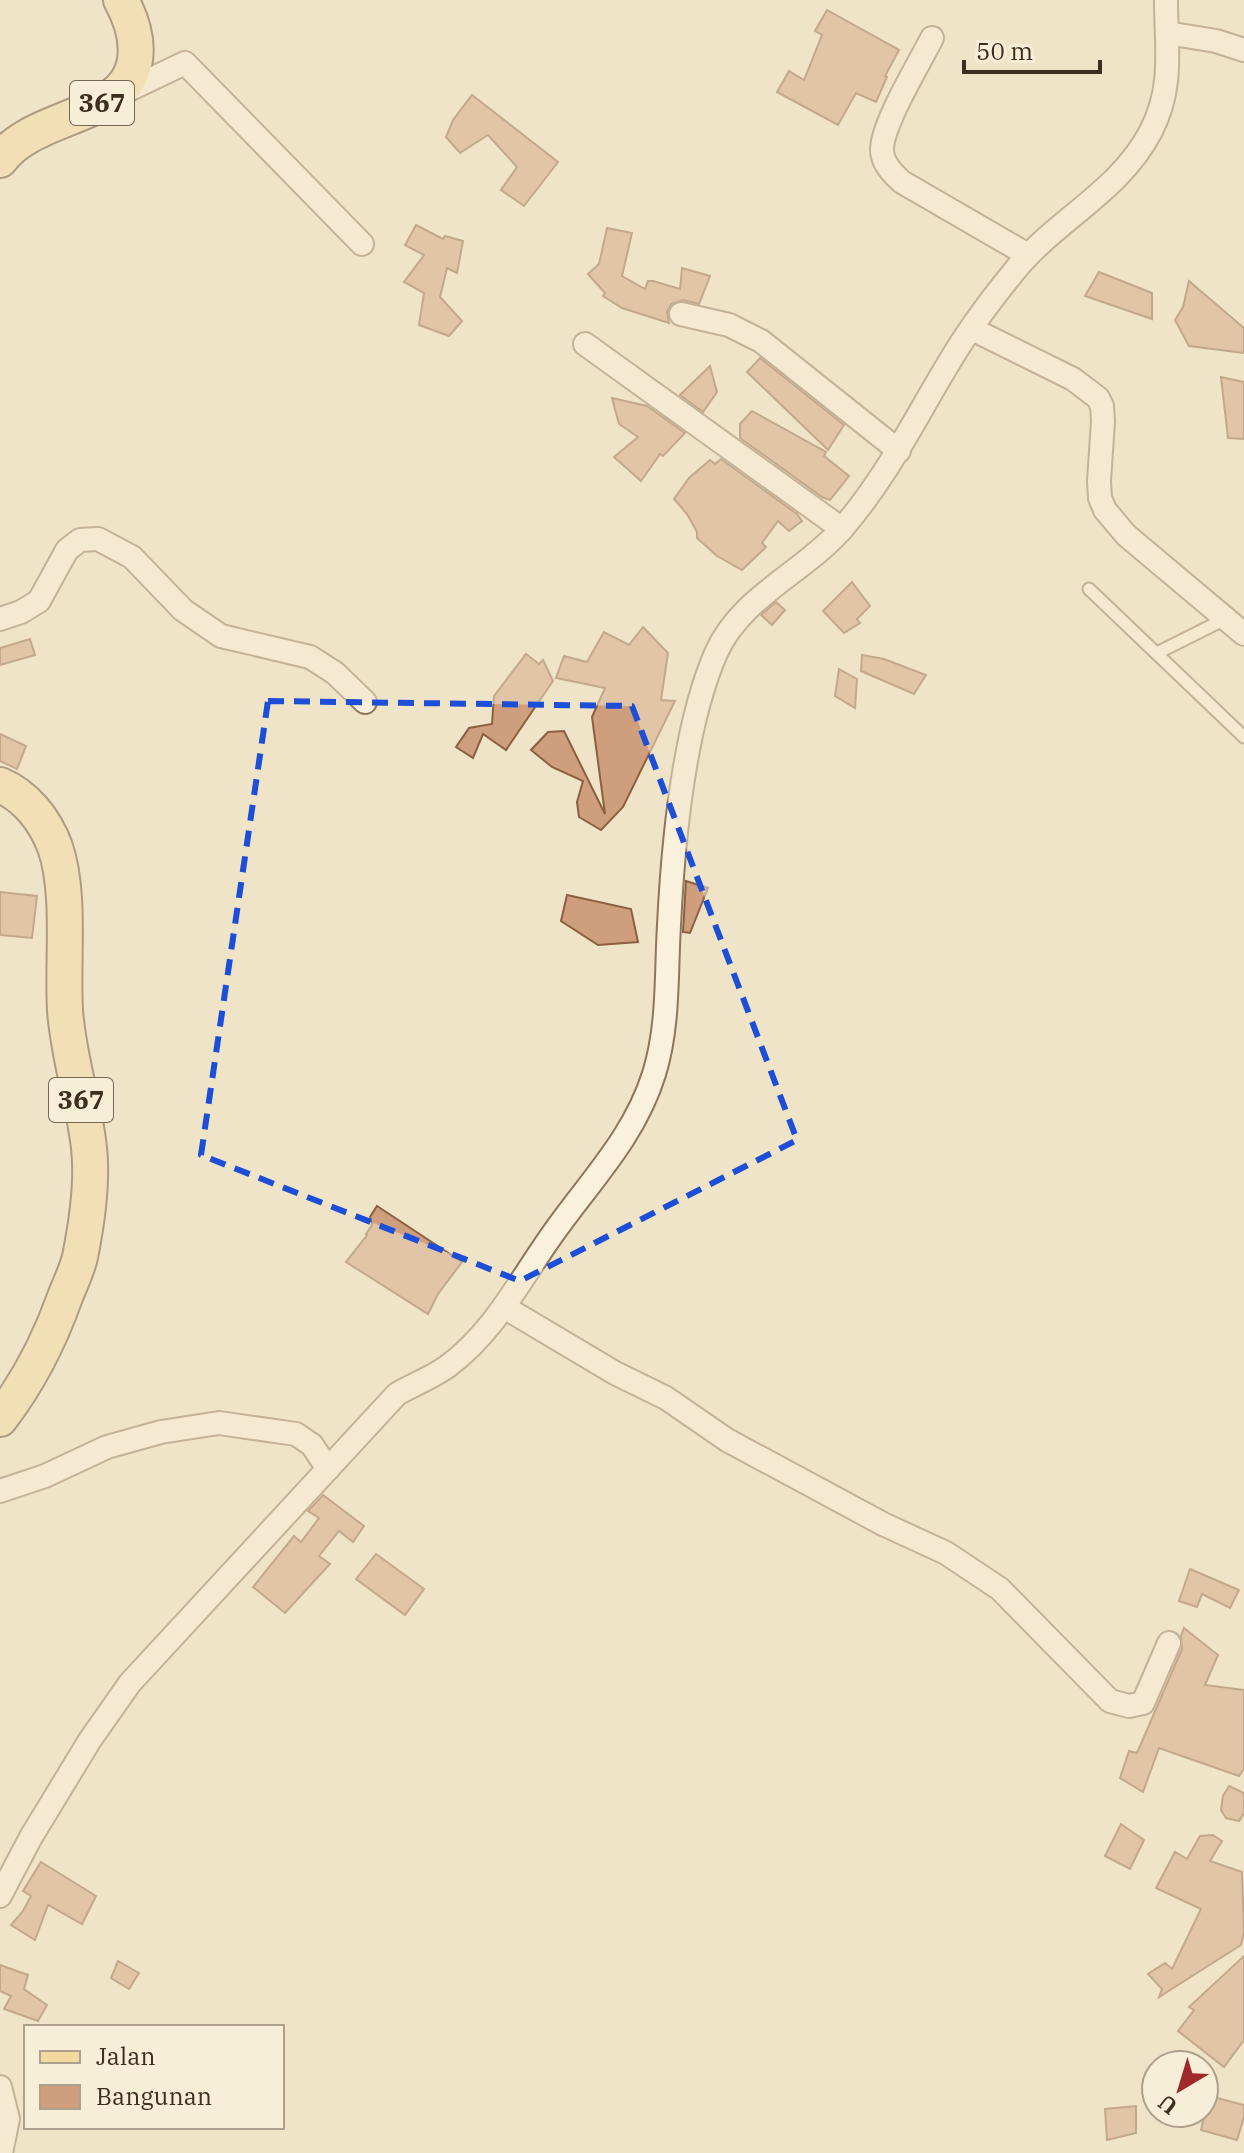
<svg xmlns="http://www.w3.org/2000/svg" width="1244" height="2153" font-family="'IBM Plex Serif',serif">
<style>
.building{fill:#cf9f7d;stroke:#8d5f41;stroke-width:2}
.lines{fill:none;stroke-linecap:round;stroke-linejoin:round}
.lane-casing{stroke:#8d765c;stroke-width:15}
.street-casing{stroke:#8d765c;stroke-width:26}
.primary-casing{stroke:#5b4430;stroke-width:38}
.lane{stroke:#faf1dc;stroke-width:11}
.street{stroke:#faf1dc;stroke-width:22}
.primary{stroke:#f3d9a0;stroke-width:34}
.marked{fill:none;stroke:#1d4ed8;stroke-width:6;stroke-dasharray:16 10;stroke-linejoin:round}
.labels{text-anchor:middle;stroke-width:6;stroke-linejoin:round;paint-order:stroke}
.shield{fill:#f7eed8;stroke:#756857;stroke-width:2}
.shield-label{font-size:26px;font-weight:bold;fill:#3d2e20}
</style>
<rect width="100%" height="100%" fill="#f0e4c8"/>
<g class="building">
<polygon points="827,10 899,50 885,76 887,77 876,102 856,93 838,125 777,92 789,71 804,80 822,35 815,31"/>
<polygon points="472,95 558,162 524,206 501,190 517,167 488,135 460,153 446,137 453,120"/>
<polygon points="416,225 443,239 445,236 463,241 457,273 447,268 440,297 462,321 449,336 419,325 424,293 404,282 424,255 405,245"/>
<polygon points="607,228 632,233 622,276 645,289 648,281 653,281 680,289 682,268 710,276 699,304 683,300 671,304 667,312 669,323 622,308 603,296 605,293 588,274 599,264"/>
<polygon points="1099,272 1152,293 1152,319 1085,296"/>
<polygon points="1189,281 1244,328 1244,353 1189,346 1175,320 1183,307"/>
<polygon points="760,358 844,425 828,450 747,372"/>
<polygon points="710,366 717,392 703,412 680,395"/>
<polygon points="1221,377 1244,382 1244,439 1228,438"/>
<polygon points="612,398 647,406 685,433 663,456 660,454 641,481 614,457 638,437 619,424"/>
<polygon points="752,411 826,452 824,456 849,476 830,500 822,497 740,438 740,424"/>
<polygon points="721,459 797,514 802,521 789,531 778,521 762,543 766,547 742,570 717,556 697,538 697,532 687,514 674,499 689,478 710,460 715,464"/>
<polygon points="852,582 870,606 857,619 860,623 844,633 823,611"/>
<polygon points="776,602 785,610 772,625 761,615"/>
<polygon points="643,627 668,653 661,700 675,701 623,807 601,830 579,817 577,802 583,781 552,767 531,750 548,732 564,731 605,814 592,717 605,688 556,678 564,656 587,662 604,632 629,645"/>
<polygon points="30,639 35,655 0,665 0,648"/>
<polygon points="526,654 539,664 543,660 553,681 506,750 483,734 473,758 456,747 469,728 492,724 494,696"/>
<polygon points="862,655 884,659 926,675 914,694 861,671"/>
<polygon points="839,669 857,679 855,708 835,696"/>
<polygon points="0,734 26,746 17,769 0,761"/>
<polygon points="686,881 708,888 690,933 683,932"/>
<polygon points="0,892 37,896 32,938 0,935"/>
<polygon points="567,895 631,909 638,942 598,945 561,921"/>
<polygon points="377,1206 462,1262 438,1294 428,1314 346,1262 367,1235 366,1234 372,1225 370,1217"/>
<polygon points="323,1495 364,1526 353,1542 339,1531 319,1556 330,1564 285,1613 253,1587 294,1536 301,1542 319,1518 308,1511"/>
<polygon points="376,1554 424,1589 405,1615 356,1579"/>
<polygon points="1190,1569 1239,1590 1230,1608 1202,1594 1197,1607 1179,1601"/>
<polygon points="1184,1628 1218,1655 1205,1685 1244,1690 1244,1769 1239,1776 1159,1748 1143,1792 1120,1778 1129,1751 1137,1753 1182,1649 1181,1636"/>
<polygon points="1229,1786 1244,1793 1244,1813 1239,1821 1226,1818 1221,1810 1223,1796"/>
<polygon points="1121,1824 1144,1840 1130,1869 1105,1856"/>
<polygon points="1213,1835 1222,1841 1210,1861 1242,1872 1244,1932 1241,1945 1159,1997 1162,1989 1148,1974 1165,1963 1172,1969 1201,1909 1156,1888 1175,1852 1187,1859 1200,1836"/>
<polygon points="41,1862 96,1896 82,1924 48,1905 35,1940 11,1925 23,1911 31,1896 23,1891"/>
<polygon points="1244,1956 1244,2040 1224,2067 1178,2031 1194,2010 1189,2007"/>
<polygon points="118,1961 139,1973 129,1989 111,1978"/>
<polygon points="0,1965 28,1975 24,1989 47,2005 38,2021 4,2009 11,1996 0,1991"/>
<polygon points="1209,2096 1244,2105 1244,2117 1237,2140 1201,2130"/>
<polygon points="1136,2106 1136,2133 1107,2140 1105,2109"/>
</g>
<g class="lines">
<g class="lane-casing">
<g id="lane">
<polyline points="1089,589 1244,737"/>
<polyline points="1157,653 1225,619"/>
</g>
</g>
<g class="street-casing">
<g id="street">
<polyline points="1167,33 1216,41 1244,50"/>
<path d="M932 38C919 64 882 124 882 150 882 163 893 174 902 182L1028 255"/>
<polyline points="120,94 185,63 362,244"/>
<polyline points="681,314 729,325 761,341 899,451"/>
<polyline points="972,329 1073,379 1098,398 1102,406 1103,421 1099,481 1100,498 1105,510 1126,535 1244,634"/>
<polyline points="585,344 842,529"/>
<polyline points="0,619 21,612 39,601 67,550 80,540 98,539 132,557 183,610 221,636 310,657 335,673 365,702"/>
<polyline points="504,1307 615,1373 666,1398 727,1440 883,1524 946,1553 1000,1589 1110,1701 1129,1706 1143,1703 1169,1643"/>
<polyline points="0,1491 45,1476 107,1447 161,1432 219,1423 296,1434 312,1445 328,1469"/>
<path d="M0 1896 31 1837 90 1740 130 1683 397 1394C413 1385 433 1377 448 1366 494 1332 520 1280 552 1235 589 1182 634 1138 654 1074 669 1026 666 974 669 925 673 844 684 727 716 653 741 597 801 574 840 531 887 478 916 416 953 356 970 328 991 300 1012 274 1053 221 1119 193 1151 131 1174 86 1166 48 1166 0"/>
<polyline points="0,2087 8,2119 1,2153"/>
</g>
</g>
<g class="primary-casing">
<g id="primary">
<path d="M0 160C34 113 127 119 135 60 138 39 131 18 121 0"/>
<path d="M0 785C26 796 45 820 55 847 71 893 62 960 65 1010 68 1056 84 1102 89 1148 93 1183 87 1222 80 1257 77 1270 70 1284 65 1297 49 1342 29 1381 0 1419"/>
</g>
</g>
<use href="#lane" class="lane"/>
<use href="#street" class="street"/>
<use href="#primary" class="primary"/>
</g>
<path d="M0 0H1244V2153H0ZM268 701 632 706 797 1140 520 1281 201 1155Z" fill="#f0e4c8" fill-opacity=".55" fill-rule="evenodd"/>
<path class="marked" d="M268 701 632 706 797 1140 520 1281 201 1155Z"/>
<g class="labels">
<g class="shield">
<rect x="70" y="81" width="64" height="44" rx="6"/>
<rect x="49" y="1078" width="64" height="44" rx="6"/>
</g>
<g class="shield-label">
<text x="102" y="112">367</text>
<text x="81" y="1109">367</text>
</g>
</g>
<rect x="24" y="2025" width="260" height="104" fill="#f7eed8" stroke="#ada18e" stroke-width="2"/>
<rect x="40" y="2051" width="40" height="12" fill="#f3d9a0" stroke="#ada18e" stroke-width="2"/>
<text x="96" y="2065" font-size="24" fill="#3d2e20">Jalan</text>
<rect x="40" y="2085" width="40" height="24" fill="#cf9f7d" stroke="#ada18e" stroke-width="2"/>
<text x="96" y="2105" font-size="24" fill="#3d2e20">Bangunan</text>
<g transform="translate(1180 2089) rotate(218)"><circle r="38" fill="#f7eed8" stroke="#ada18e" stroke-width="2"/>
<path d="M0-6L14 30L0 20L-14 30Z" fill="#9e2a2b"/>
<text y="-12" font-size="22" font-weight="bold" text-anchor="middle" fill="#3d2e20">U</text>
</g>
<path d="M964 60v12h136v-12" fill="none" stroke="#3d2e20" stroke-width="4"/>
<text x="976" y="60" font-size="24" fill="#3d2e20" stroke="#f7eed8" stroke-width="6" paint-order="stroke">50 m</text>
</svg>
